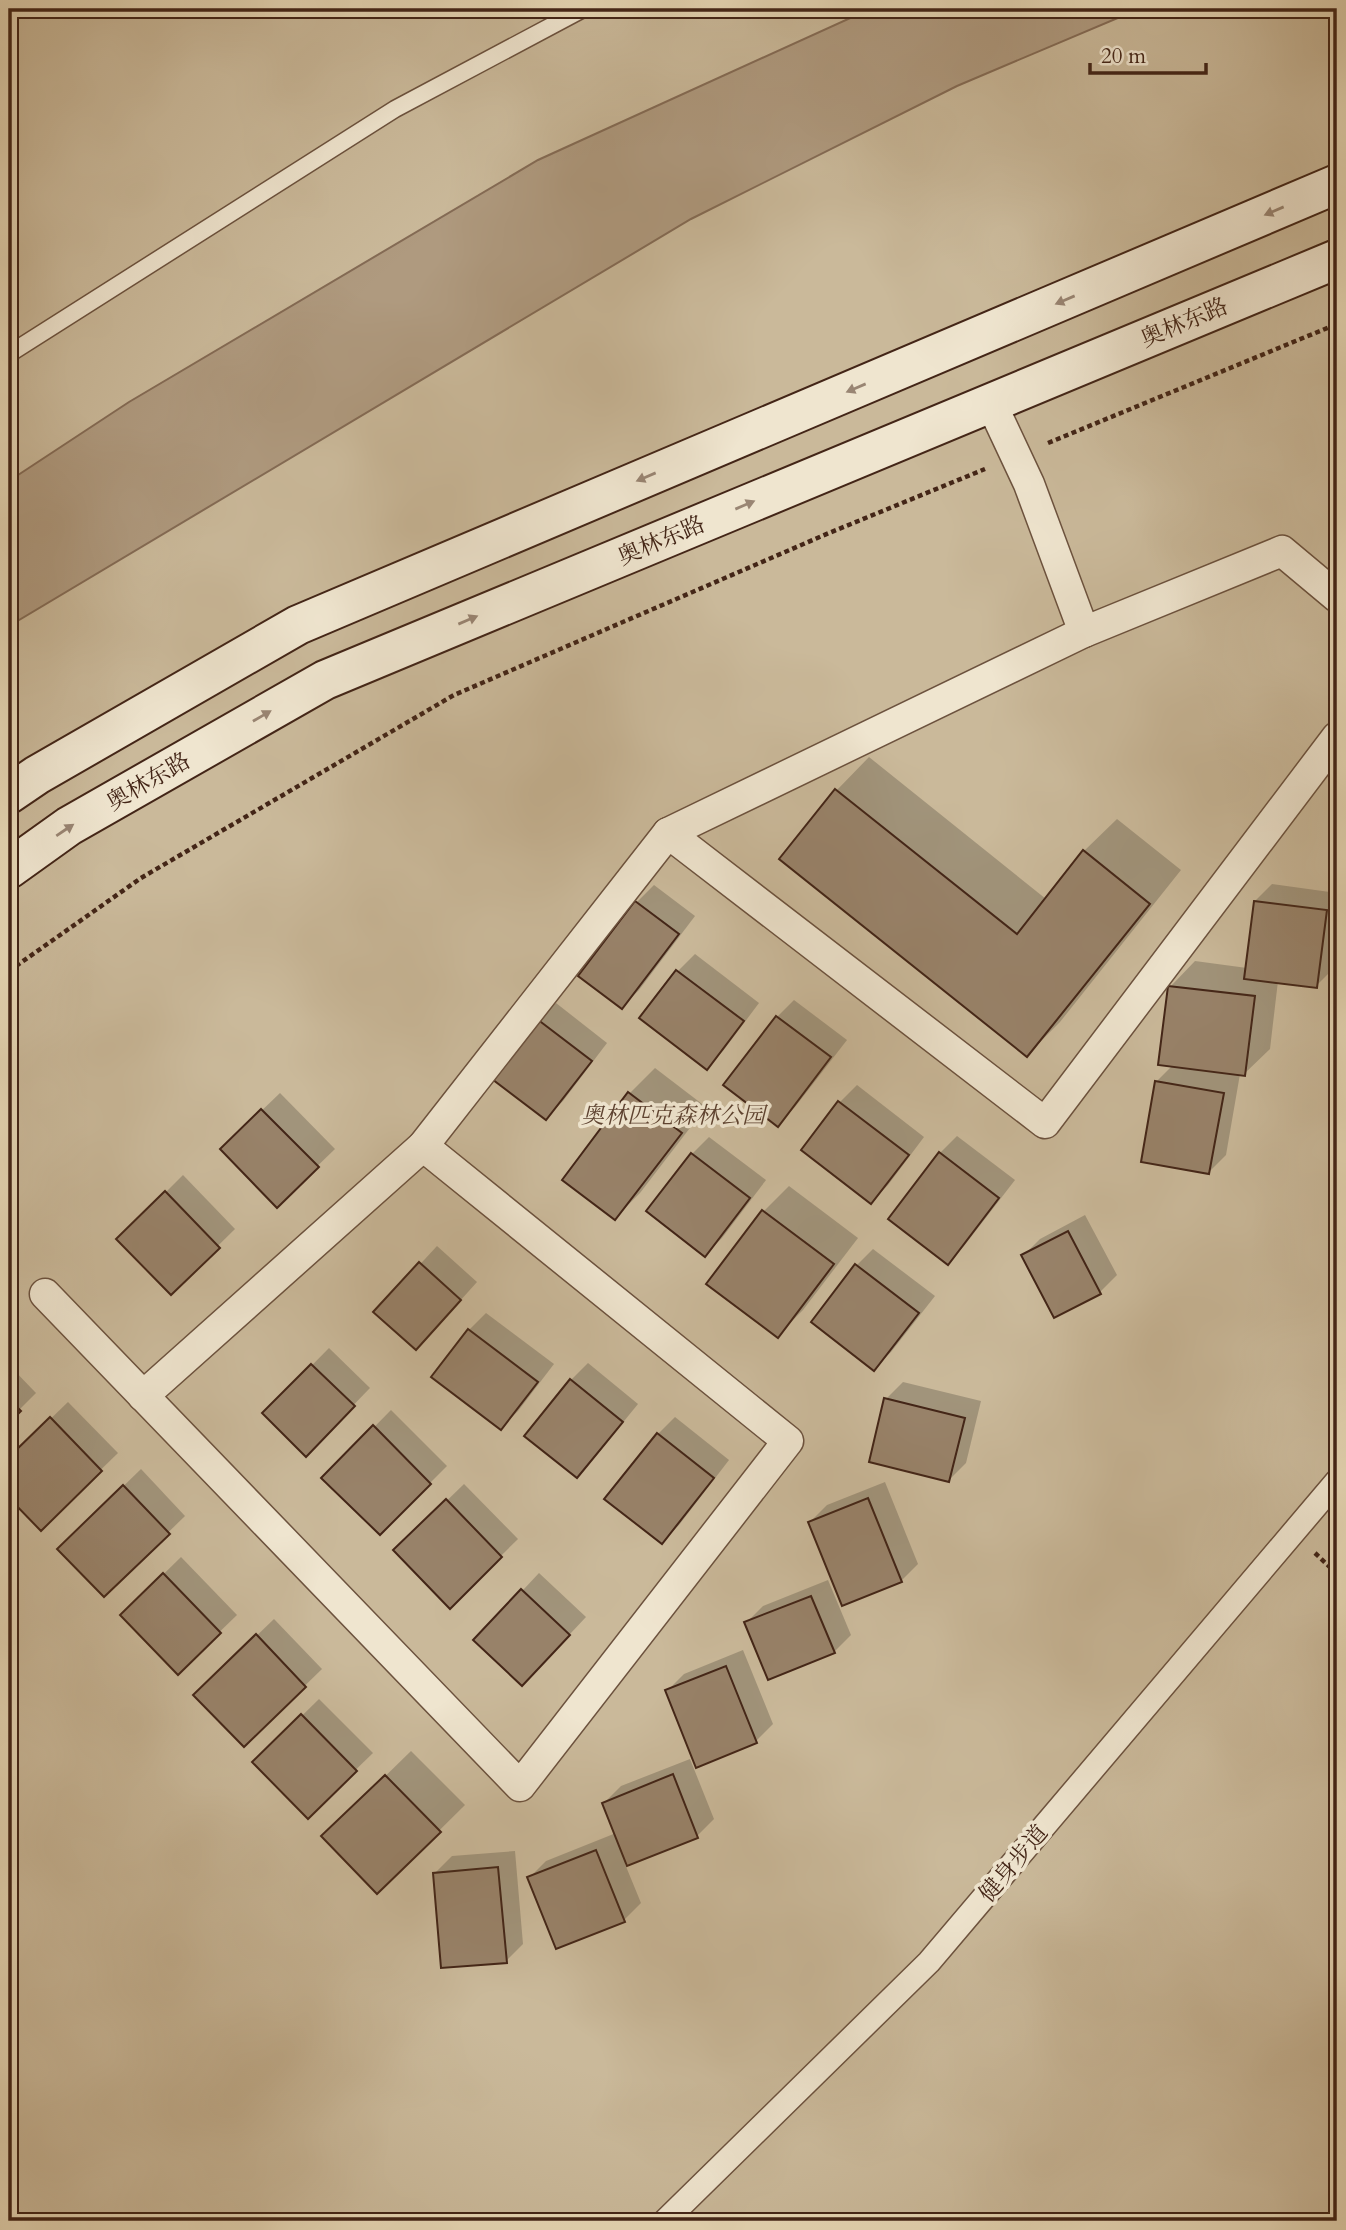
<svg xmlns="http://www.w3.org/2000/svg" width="1346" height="2230" font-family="Cardo,'Noto Serif SC',serif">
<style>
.green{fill:#cab99a;stroke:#866f58;stroke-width:2}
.water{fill:#af9a7f;stroke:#846b55;stroke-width:2}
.shadow{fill:#0003}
.building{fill:#988269;stroke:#432517;stroke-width:2}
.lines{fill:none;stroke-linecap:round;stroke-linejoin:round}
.service-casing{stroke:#6c523e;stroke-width:19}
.pedestrian-casing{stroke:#6c523e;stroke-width:26}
.minor-casing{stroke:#6c523e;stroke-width:33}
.secondary-casing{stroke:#432517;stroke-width:42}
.path{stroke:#432517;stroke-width:4.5;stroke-dasharray:5 3.5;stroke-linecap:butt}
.service{stroke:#efe5cf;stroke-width:16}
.pedestrian{stroke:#efe5cf;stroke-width:23}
.minor{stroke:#efe5cf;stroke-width:30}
.secondary{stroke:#efe5cf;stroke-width:38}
.oneway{fill:#998573}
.labels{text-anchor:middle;stroke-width:7;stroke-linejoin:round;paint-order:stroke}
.street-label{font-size:23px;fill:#432517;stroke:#efe5cf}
.park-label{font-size:23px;font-style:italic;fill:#5e4331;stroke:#efe5cf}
</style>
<rect width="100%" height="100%" fill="#e6d7b5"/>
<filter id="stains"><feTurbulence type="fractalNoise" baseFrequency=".00286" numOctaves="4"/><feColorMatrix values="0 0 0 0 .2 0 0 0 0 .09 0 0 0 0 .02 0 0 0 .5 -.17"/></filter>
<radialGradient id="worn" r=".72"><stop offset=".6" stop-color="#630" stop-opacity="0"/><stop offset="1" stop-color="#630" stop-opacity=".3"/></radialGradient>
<rect class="green" x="9" y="9" width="1328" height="2212"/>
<polygon class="water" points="870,9 1139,9 957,86 691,219 9,626 9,481 129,402 538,160"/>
<g class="shadow">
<polygon points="869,757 1046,899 1084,851 1117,819 1181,870 1060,1022 1027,1055 782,859 837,790"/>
<polygon points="1337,866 1337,880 1334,879"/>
<polygon points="1272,884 1337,893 1337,940 1333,969 1316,986 1278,981 1270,1049 1244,1074 1240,1074 1226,1155 1209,1172 1157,1081 1173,1065 1170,987 1195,961 1247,968 1255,901"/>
<polygon points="654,885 695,916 639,990 622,1007 581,975 637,902"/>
<polygon points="695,954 759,1003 723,1051 707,1067 642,1018 678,971"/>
<polygon points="794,1000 847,1040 795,1107 778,1124 726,1084 777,1017"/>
<polygon points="556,1003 607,1043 563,1101 546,1118 539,1020"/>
<polygon points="655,1068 706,1107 640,1193 615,1218 630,1093"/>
<polygon points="857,1085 924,1137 888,1185 871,1202 803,1150 840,1102"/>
<polygon points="280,1093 335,1149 277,1205 222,1149"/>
<polygon points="957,1136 1015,1180 964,1246 948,1263 940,1153"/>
<polygon points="709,1137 766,1180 722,1238 705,1255 692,1154"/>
<polygon points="183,1175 235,1229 171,1292 119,1239"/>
<polygon points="789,1186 858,1238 803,1310 778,1335 709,1283 764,1211"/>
<polygon points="1085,1215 1117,1275 1100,1292 1023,1256 1040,1239"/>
<polygon points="437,1246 477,1282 433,1331 376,1312"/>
<polygon points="873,1249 935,1296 891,1352 874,1369 856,1266"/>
<polygon points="486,1313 554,1364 518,1411 501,1428 469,1330"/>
<polygon points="329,1348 370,1388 306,1454 265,1413"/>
<polygon points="588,1363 638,1404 593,1459 577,1476 571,1380"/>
<polygon points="9,1365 36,1393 9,1420"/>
<polygon points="903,1382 981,1401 966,1463 949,1480 886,1399"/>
<polygon points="68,1402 118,1453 41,1528 9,1495 9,1459"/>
<polygon points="391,1410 447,1466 380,1533 324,1478"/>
<polygon points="675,1417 729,1460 679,1525 662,1542 658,1434"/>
<polygon points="141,1469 185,1516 104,1595 59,1549"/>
<polygon points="885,1482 918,1564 901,1581 810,1522 827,1505"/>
<polygon points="464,1484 518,1539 450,1606 396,1550"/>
<polygon points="181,1557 237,1615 178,1672 122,1615"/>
<polygon points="539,1573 586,1617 539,1667 476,1640"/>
<polygon points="828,1580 851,1635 834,1652 746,1623 763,1606"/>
<polygon points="274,1619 322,1669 244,1745 195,1695"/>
<polygon points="743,1650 773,1724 756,1741 667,1691 684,1674"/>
<polygon points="319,1699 373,1753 308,1816 255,1762"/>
<polygon points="411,1751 465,1805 377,1892 324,1836"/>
<polygon points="690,1759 714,1819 697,1836 625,1864 641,1903 624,1920 529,1878 546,1861 616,1833 604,1803 621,1786"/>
<polygon points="515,1851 523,1944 506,1961 434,1874 452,1856"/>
</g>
<g class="building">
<polygon points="835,789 1017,934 1083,850 1150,904 1027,1057 779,859"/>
<polygon points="635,901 679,934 622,1009 578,976"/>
<polygon points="1254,901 1327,910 1317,988 1244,979"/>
<polygon points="676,970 744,1021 707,1070 639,1018"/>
<polygon points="1168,986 1255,996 1245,1076 1158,1065"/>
<polygon points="776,1016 831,1057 778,1127 723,1085"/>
<polygon points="537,1019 592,1061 546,1120 492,1079"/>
<polygon points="1155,1081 1224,1093 1209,1174 1141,1162"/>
<polygon points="628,1092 682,1133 615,1220 562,1180"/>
<polygon points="838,1101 909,1155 871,1204 801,1150"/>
<polygon points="261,1109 319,1167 277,1208 220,1149"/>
<polygon points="939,1152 999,1198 948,1265 888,1219"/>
<polygon points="691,1153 750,1198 705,1257 646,1211"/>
<polygon points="165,1191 220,1248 171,1295 116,1239"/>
<polygon points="762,1210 834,1264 778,1338 706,1284"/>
<polygon points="1068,1231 1101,1294 1054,1318 1021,1255"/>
<polygon points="419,1262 461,1300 416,1350 373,1312"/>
<polygon points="855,1264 919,1313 874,1371 811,1322"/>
<polygon points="468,1329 538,1382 501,1430 431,1377"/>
<polygon points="311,1364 355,1406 306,1457 262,1413"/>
<polygon points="570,1379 623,1422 577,1478 524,1436"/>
<polygon points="884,1398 965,1418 949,1482 869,1462"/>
<polygon points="9,1399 21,1411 9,1423"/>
<polygon points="50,1417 102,1471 41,1531 9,1498 9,1457"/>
<polygon points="373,1425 431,1484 380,1535 321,1478"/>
<polygon points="657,1433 714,1478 662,1544 604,1499"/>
<polygon points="123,1485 170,1534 104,1597 57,1549"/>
<polygon points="868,1498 902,1582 842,1606 808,1522"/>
<polygon points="446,1499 502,1557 450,1609 393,1550"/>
<polygon points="163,1573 221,1633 178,1675 120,1615"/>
<polygon points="521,1589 570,1635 522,1686 473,1640"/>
<polygon points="811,1596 835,1653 768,1680 744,1622"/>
<polygon points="256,1634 306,1687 244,1747 193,1695"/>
<polygon points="726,1666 757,1743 696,1768 665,1690"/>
<polygon points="301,1714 357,1771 308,1819 252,1762"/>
<polygon points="673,1774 698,1838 627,1866 602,1803"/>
<polygon points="385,1775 441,1832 377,1894 321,1836"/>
<polygon points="596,1850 625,1922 556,1949 527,1877"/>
<polygon points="498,1867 507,1963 441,1968 433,1873"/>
</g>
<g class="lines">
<g class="service-casing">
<polyline id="service" points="9,354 395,109 583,9"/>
</g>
<g class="pedestrian-casing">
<polyline id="pedestrian" points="665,2221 929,1962 1337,1481"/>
</g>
<g class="minor-casing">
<g id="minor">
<polyline points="991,403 1029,484 1084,632 1282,551 1337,597"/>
<polyline points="668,833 1084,632"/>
<polyline points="45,1294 520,1786 788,1441 423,1146 668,833 1045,1123 1337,737"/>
<polyline points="143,1396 423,1146"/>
</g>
</g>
<g class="secondary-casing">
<g id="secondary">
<polyline points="9,794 37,775 298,625 1337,184"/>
<polyline points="9,869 69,826 325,680 1337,259"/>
</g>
</g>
<g class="path">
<polyline points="1048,443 1337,324"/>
<polyline points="9,971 141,878 454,695 829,533 985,469"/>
<polyline points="1315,1553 1337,1574"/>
</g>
<use href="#service" class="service"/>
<use href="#pedestrian" class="pedestrian"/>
<use href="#minor" class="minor"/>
<use href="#secondary" class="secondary"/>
</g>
<defs><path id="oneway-solid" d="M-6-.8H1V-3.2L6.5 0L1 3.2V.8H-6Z" transform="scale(1.75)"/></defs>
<g class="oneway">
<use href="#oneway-solid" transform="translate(1274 211) rotate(157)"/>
<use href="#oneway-solid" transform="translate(1065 300) rotate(157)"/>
<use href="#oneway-solid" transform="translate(856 388) rotate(157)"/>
<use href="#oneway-solid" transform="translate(646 477) rotate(157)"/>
<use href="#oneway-solid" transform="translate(745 505) rotate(-23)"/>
<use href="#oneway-solid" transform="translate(468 620) rotate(-23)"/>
<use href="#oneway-solid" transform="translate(262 716) rotate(-30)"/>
<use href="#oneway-solid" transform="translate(65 830) rotate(-34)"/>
</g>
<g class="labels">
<g class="street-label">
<text transform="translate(1184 322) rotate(-23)" y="8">奥林东路</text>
<text transform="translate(661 540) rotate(-23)" y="8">奥林东路</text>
<text transform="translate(148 781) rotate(-30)" y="8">奥林东路</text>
<text transform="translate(1013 1863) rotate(-50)" y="8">健身步道</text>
</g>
<g class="park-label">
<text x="673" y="1123">奥林匹克森林公园</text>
</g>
</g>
<rect width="1346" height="2230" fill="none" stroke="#e6d7b5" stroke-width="35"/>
<rect x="10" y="10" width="1325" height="2209" fill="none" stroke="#432517" stroke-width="3.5"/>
<rect x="18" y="18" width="1311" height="2195" fill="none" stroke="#432517" stroke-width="2"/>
<path d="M1090 63v10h116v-10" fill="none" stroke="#432517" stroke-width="3.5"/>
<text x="1101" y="63" font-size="21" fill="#432517" stroke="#efe5cf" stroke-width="5" paint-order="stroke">20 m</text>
<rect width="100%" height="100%" filter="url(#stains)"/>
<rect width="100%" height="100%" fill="url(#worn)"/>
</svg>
